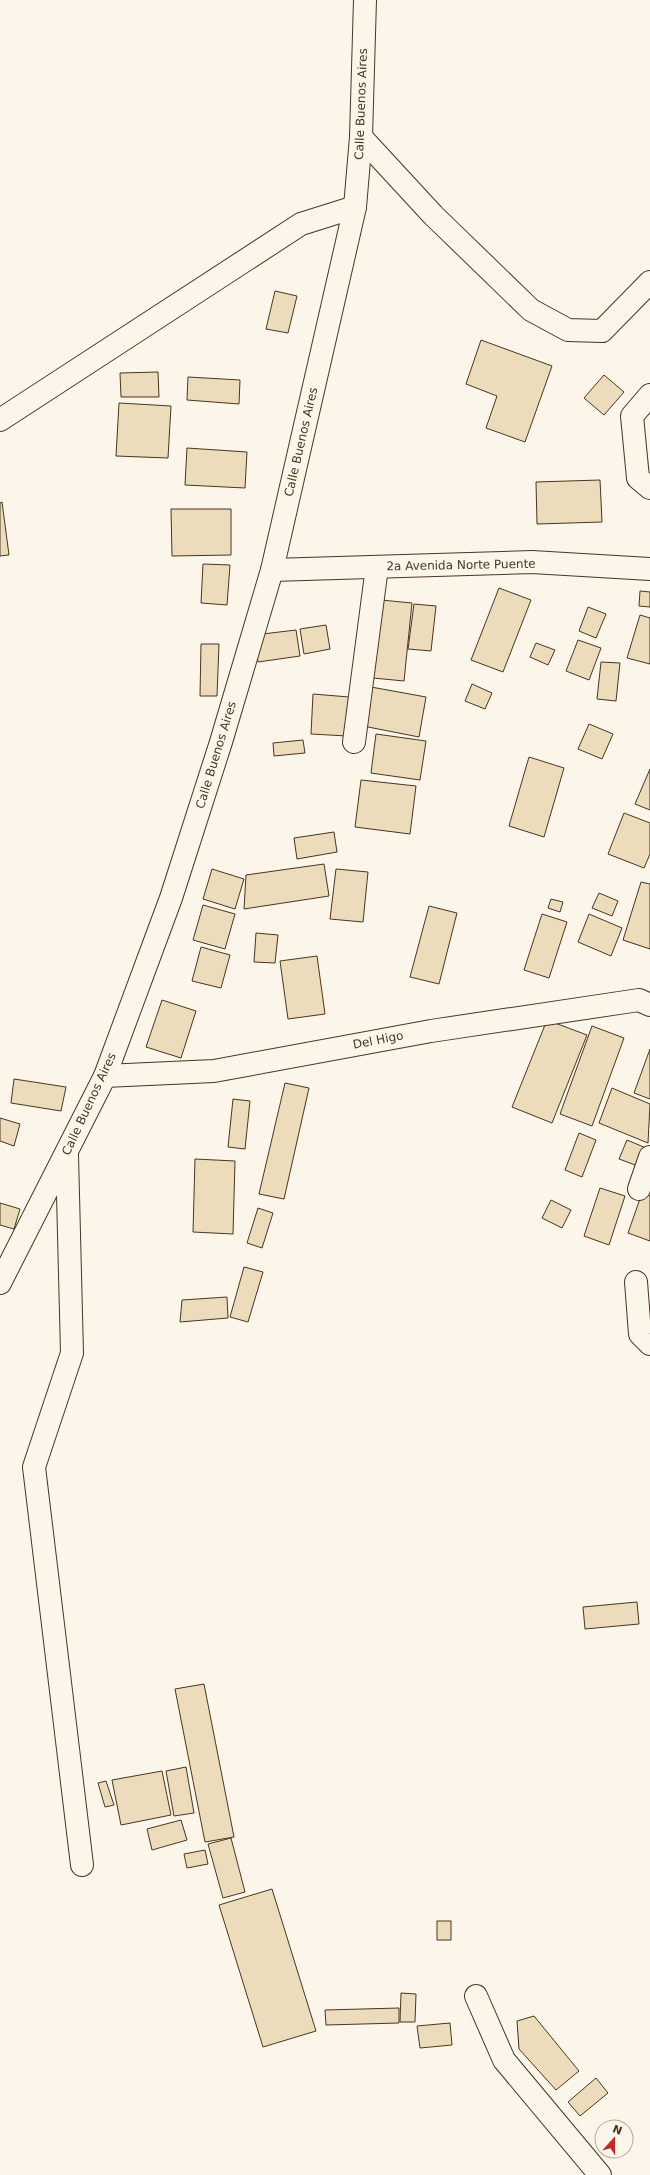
<svg xmlns="http://www.w3.org/2000/svg" width="650" height="2175" font-family="'DejaVu Sans',sans-serif">
<style>
.building{fill:#ecdcbc;stroke:#4a3520}
.lines{fill:none;stroke-linecap:round;stroke-linejoin:round}
.minor-casing{stroke:#4a3520;stroke-width:24}
.minor{stroke:#fbf6e9;stroke-width:22}
.labels{text-anchor:middle;stroke-width:3;stroke-linejoin:round;paint-order:stroke}
.street-label{font-size:12px;fill:#4a3520;stroke:#fbf6e9}
</style>
<rect width="100%" height="100%" fill="#fbf6e9"/>
<g class="building">
<polygon points="275,291 297,296 288,333 266,329"/>
<polygon points="481,340 552,366 525,442 486,428 497,396 466,384"/>
<polygon points="158,372 159,397 121,397 120,373"/>
<polygon points="604,375 624,392 604,415 584,398"/>
<polygon points="188,377 240,380 239,404 187,400"/>
<polygon points="119,403 171,406 168,458 116,456"/>
<polygon points="187,448 247,452 245,488 185,485"/>
<polygon points="600,480 602,522 537,524 536,482"/>
<polygon points="2,502 9,555 0,556 0,503"/>
<polygon points="171,509 231,509 231,555 172,556"/>
<polygon points="203,564 230,565 227,605 201,603"/>
<polygon points="499,588 531,600 503,672 471,660"/>
<polygon points="640,591 650,592 650,607 639,606"/>
<polygon points="381,600 412,603 404,681 373,678"/>
<polygon points="414,604 436,606 431,651 408,649"/>
<polygon points="588,607 606,614 596,638 579,631"/>
<polygon points="640,615 650,618 650,664 627,658"/>
<polygon points="326,625 330,649 304,654 300,629"/>
<polygon points="296,630 300,656 258,662 254,635"/>
<polygon points="578,640 601,648 589,680 566,671"/>
<polygon points="536,643 555,650 548,665 530,657"/>
<polygon points="201,644 219,644 217,696 200,696"/>
<polygon points="601,662 620,663 616,701 597,699"/>
<polygon points="472,684 492,693 485,709 465,701"/>
<polygon points="371,687 426,697 419,737 363,726"/>
<polygon points="313,694 349,697 347,736 311,734"/>
<polygon points="589,724 613,734 602,759 578,749"/>
<polygon points="376,734 426,741 420,780 371,773"/>
<polygon points="303,740 305,753 274,756 273,743"/>
<polygon points="529,757 564,768 544,837 509,826"/>
<polygon points="650,769 650,810 635,804"/>
<polygon points="361,780 416,786 410,834 355,827"/>
<polygon points="624,813 650,823 650,854 644,868 608,854"/>
<polygon points="334,832 337,852 297,859 294,838"/>
<polygon points="324,864 329,896 244,909 246,875"/>
<polygon points="212,869 244,879 235,909 203,899"/>
<polygon points="336,869 368,872 363,922 330,919"/>
<polygon points="641,882 650,884 650,949 623,940"/>
<polygon points="599,893 618,901 612,916 592,908"/>
<polygon points="551,899 563,902 560,912 548,908"/>
<polygon points="203,905 235,914 225,949 193,940"/>
<polygon points="429,906 457,913 439,984 410,977"/>
<polygon points="542,914 567,922 549,978 524,970"/>
<polygon points="589,914 622,928 611,956 578,942"/>
<polygon points="256,933 278,935 275,963 254,962"/>
<polygon points="201,947 230,955 221,988 192,981"/>
<polygon points="317,956 325,1014 288,1019 280,961"/>
<polygon points="162,1000 196,1011 181,1058 146,1047"/>
<polygon points="547,1020 587,1035 552,1123 512,1107"/>
<polygon points="592,1026 624,1038 592,1126 560,1114"/>
<polygon points="650,1049 650,1099 634,1093"/>
<polygon points="14,1079 66,1087 61,1111 11,1103"/>
<polygon points="285,1083 309,1088 284,1199 259,1194"/>
<polygon points="612,1088 650,1104 648,1143 599,1123"/>
<polygon points="233,1099 250,1101 245,1149 228,1147"/>
<polygon points="0,1118 20,1124 14,1146 0,1141"/>
<polygon points="579,1133 596,1140 582,1177 565,1170"/>
<polygon points="627,1140 646,1148 638,1166 619,1159"/>
<polygon points="195,1159 235,1161 233,1234 193,1232"/>
<polygon points="600,1188 625,1196 609,1245 584,1236"/>
<polygon points="642,1193 650,1196 650,1241 628,1233"/>
<polygon points="551,1200 571,1210 562,1228 542,1218"/>
<polygon points="0,1203 20,1209 14,1229 0,1225"/>
<polygon points="258,1208 273,1213 262,1248 247,1243"/>
<polygon points="244,1267 263,1272 248,1322 230,1317"/>
<polygon points="227,1297 228,1318 180,1322 182,1300"/>
<polygon points="637,1602 639,1624 585,1629 583,1607"/>
<polygon points="204,1684 234,1837 205,1842 175,1689"/>
<polygon points="186,1767 194,1813 174,1816 166,1771"/>
<polygon points="162,1771 171,1815 121,1825 112,1780"/>
<polygon points="106,1781 114,1805 105,1807 98,1783"/>
<polygon points="181,1820 187,1840 152,1850 147,1829"/>
<polygon points="231,1838 245,1892 223,1898 208,1844"/>
<polygon points="205,1850 208,1864 187,1868 184,1854"/>
<polygon points="272,1889 316,2031 263,2047 219,1905"/>
<rect x="437" y="1921" width="14" height="19"/>
<polygon points="401,1993 416,1994 415,2022 400,2022"/>
<polygon points="399,2008 399,2023 326,2025 325,2010"/>
<polygon points="534,2016 579,2071 556,2090 519,2049 517,2021"/>
<polygon points="450,2023 452,2045 420,2048 417,2026"/>
<polygon points="596,2078 608,2093 580,2116 568,2102"/>
</g>
<g class="lines">
<g class="minor-casing">
<g id="minor">
<polyline points="361,137 433,215 531,310 568,330 602,331 650,282"/>
<polyline points="650,395 632,416 638,478 650,488"/>
<polyline points="0,420 301,224 355,207"/>
<polyline points="272,570 532,562 650,569"/>
<polyline points="354,742 377,567"/>
<polyline points="105,1076 214,1071 431,1031 639,1000 650,1005"/>
<polyline points="67,1155 72,1353 34,1467 82,1865"/>
<polyline points="639,1189 650,1157"/>
<polyline points="636,1282 640,1334 650,1344"/>
<polyline points="0,1283 105,1076 171,898 221,742 272,570 355,207 361,137 365,0"/>
<polyline points="476,1996 504,2060 600,2175"/>
</g>
</g>
<use href="#minor" class="minor"/>
</g>
<g class="labels">
<g class="street-label">
<text transform="translate(361 104) rotate(-88)" y="4">Calle Buenos Aires</text>
<text transform="translate(301 442) rotate(-77)" y="4">Calle Buenos Aires</text>
<text transform="translate(461 565) rotate(-1)" y="4">2a Avenida Norte Puente</text>
<text transform="translate(216 755) rotate(-73)" y="4">Calle Buenos Aires</text>
<text transform="translate(378 1040) rotate(-11)" y="4">Del Higo</text>
<text transform="translate(89 1104) rotate(-65)" y="4">Calle Buenos Aires</text>
</g>
</g>
<g transform="translate(614 2139) rotate(21)"><circle r="19" fill="#fbf6e9" stroke="#b4a999"/>
<path d="M0-3L7 15L0 10L-7 15Z" fill="#c62828"/>
<text y="-6" font-size="11" font-weight="bold" text-anchor="middle" fill="#4a3520">N</text>
</g>
</svg>
